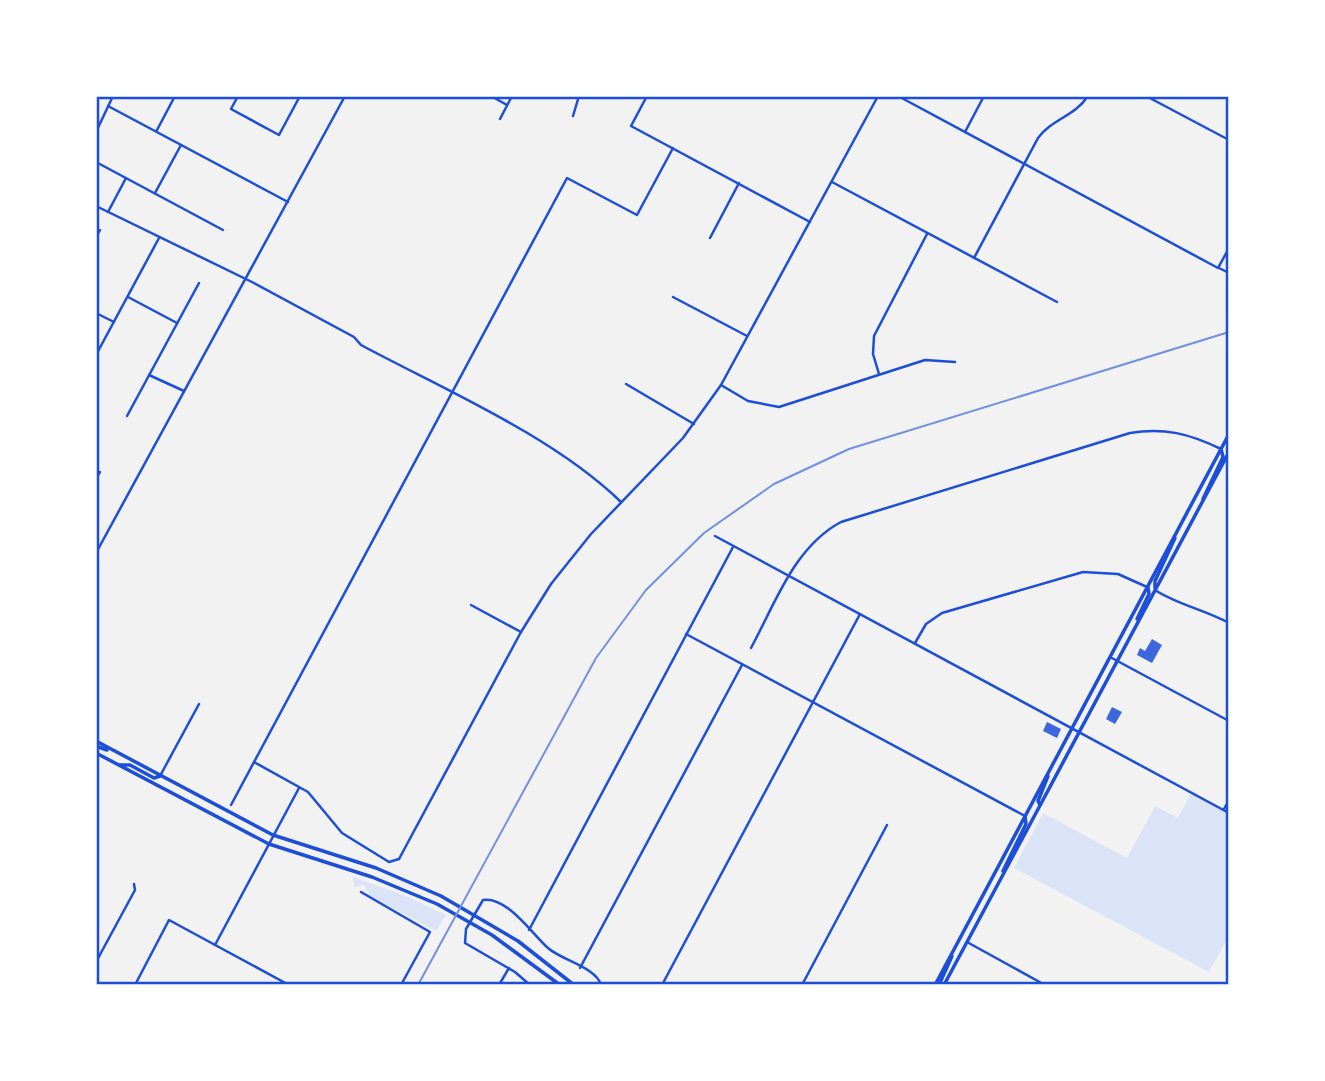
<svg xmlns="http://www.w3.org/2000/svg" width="1325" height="1081" font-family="Literata,serif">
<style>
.green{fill:#dbe4f7}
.building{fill:#3d67dc}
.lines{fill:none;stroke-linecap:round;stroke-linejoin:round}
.minor{stroke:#1d4ed8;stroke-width:2.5}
.tertiary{stroke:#1d4ed8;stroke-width:2.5}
.secondary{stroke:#1d4ed8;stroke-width:3.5}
.primary{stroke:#1d4ed8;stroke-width:3.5}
.rail{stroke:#7290e2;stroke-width:2}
.neatline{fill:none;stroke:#1d4ed8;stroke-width:2.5}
</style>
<rect width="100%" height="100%" fill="#f2f2f2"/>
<g class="green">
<polygon points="1191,793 1229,813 1229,936 1209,972 1014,868 1043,813 1127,858 1155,806 1178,818"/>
<polygon points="353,877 401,894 446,915 436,931 370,896 364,885 354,887"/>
</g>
<g class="building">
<polygon points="1152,639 1162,645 1152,663 1137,655 1140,648 1145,651"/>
<polygon points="1112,707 1122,712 1115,724 1106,719"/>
<polygon points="1047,722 1061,729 1057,738 1043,731"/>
</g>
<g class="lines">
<g class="minor">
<polyline points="238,96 231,109 279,135 300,96"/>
<polyline points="491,96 507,105"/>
<polyline points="647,96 631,126 810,222"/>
<polyline points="1146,96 1229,140"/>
<polyline points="108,106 288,202"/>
<polyline points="573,116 579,96"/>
<polyline points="500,119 512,96"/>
<polyline points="157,130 175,96"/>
<polyline points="96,132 113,96"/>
<polyline points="965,132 984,96"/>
<polyline points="96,162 223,230"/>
<polyline points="832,182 1057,302"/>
<polyline points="155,193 181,145"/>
<path d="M96 206 254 283 354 337 361 345C445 390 553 436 621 502"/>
<polyline points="108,212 126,178"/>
<polyline points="96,237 100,230"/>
<polyline points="710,238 739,183"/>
<path d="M974 258 1038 138C1052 119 1075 116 1088 96"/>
<polyline points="1219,268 1229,273"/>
<polyline points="128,297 177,323"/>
<polyline points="673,297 747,336"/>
<polyline points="96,313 114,322"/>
<polyline points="96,355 159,238"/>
<polyline points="879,374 873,354 874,336 927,234"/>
<polyline points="149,375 184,391"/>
<polyline points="626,384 694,424"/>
<polyline points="721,385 748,401 779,407 925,360 955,362"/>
<polyline points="127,416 199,283"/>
<polyline points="96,478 100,472"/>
<path d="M1155 590C1176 604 1205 610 1229 623"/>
<polyline points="471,605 521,632"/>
<polyline points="686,634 1025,816"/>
<polyline points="915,643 926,624 942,613 1083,572 1118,574 1147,587"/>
<path d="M751 648C775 604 794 547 841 522L1130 433C1164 427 1190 434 1221 449"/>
<polyline points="1110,657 1229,721"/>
<polyline points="254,762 308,792 342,833 389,862 399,859"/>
<polyline points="160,776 199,704"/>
<polyline points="231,805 567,178 637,215 673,148"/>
<polyline points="1224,809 1229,800"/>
<polyline points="361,892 430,932 401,985"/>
<polyline points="529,930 733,547"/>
<polyline points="967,942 1045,985"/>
<polyline points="215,945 299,788"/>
<polyline points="96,962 135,890 134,884"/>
<polyline points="580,968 742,665"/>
<polyline points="135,985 169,920 289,985"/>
<polyline points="499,985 509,968"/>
<path d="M530 985 515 972 465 943 466 929 483 900C507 896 532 934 548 948 561 960 596 967 601 985"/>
<polyline points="662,985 860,614"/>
<polyline points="802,985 887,825"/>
</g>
<g class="tertiary">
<polyline points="898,96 1218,268 1229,248"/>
<polyline points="715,536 1229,813"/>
<polyline points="96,553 345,96"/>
<polyline points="399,859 521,632 551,584 591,534 683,438 721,385 878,96"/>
</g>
<g class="secondary">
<polyline points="96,741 273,835 376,868 441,896 518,941 574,985"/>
<polyline points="96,746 107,750"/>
<polyline points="96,753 269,844 372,877 437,904 492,935 560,985"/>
<polyline points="120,765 130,765 154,778 160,776"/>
</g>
<g class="primary">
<polyline points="1228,452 1229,441"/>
<polyline points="1203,499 1223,457 1221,449"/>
<polyline points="1155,588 1155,581 1175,538"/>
<polyline points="1137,619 1149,594 1148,587"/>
<polyline points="1040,805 1038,801 1048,776"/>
<polyline points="1003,871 1026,824 1025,816"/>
<polyline points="935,985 1229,434"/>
<polyline points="939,985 952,956"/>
<polyline points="944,985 1229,452"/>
</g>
<polyline class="rail" points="418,985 596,658 646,590 704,533 774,484 849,449 1229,332"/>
</g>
<rect width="1325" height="1081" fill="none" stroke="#ffffff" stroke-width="196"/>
<rect x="98" y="98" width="1129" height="885" class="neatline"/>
</svg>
